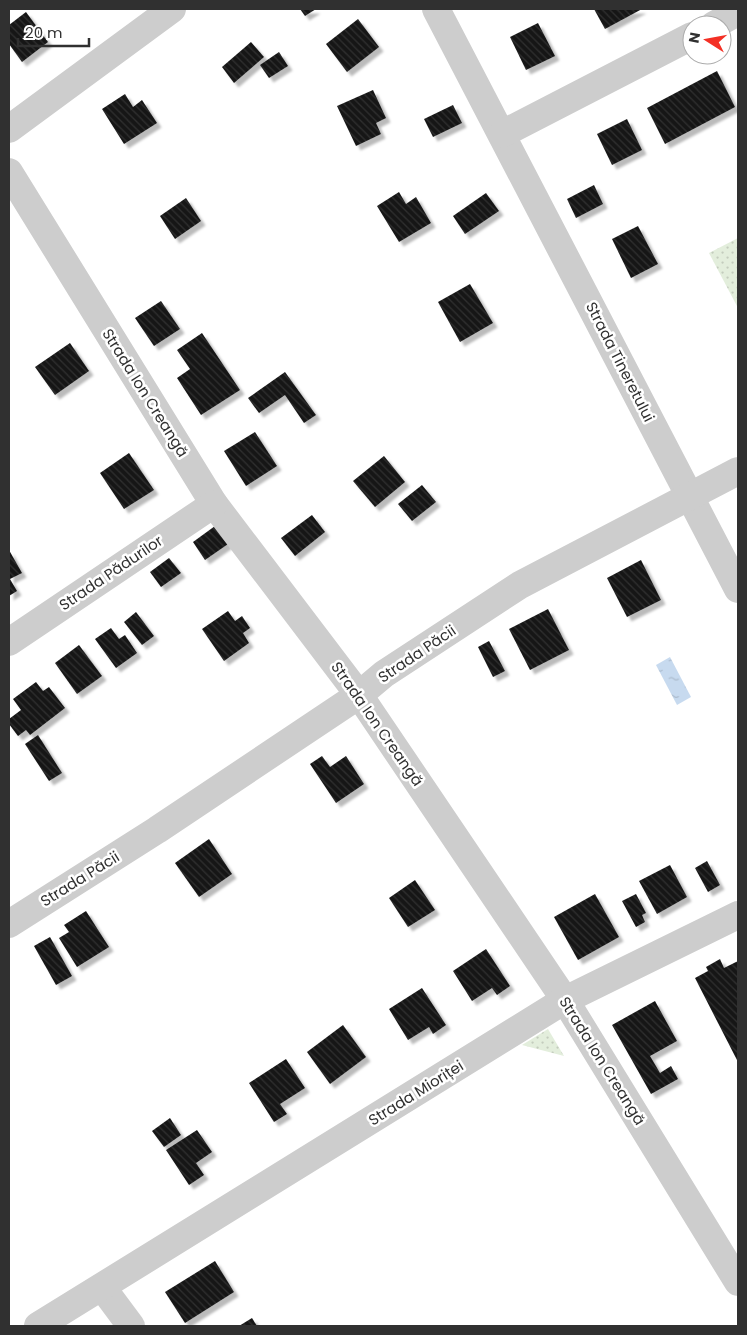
<svg xmlns="http://www.w3.org/2000/svg" width="747" height="1335" font-family="Poppins,sans-serif">
<style>
.grass{fill:url(#grass-dots)}
.water{fill:url(#water-ripples)}
.building{fill:url(#building-back-hatch);filter:url(#shadow)}
.lines{fill:none;stroke-linecap:round;stroke-linejoin:round}
.minor{stroke:#cdcdcd;stroke-width:28}
.labels{text-anchor:middle;stroke-width:5;stroke-linejoin:round;paint-order:stroke}
.street-label{font-size:15px;fill:#303030;stroke:#fff}
</style>
<defs>
<pattern id="grass-dots" width="8" height="8" patternUnits="userSpaceOnUse" patternTransform="scale(1.25)"><rect width="8" height="8" fill="#e3eedc"/><path d="M2 2h.1M6 6h.1" fill="none" stroke="#c3ccbd" stroke-width="1.8" stroke-linecap="round"/></pattern>
<pattern id="water-ripples" width="26" height="14" patternUnits="userSpaceOnUse" patternTransform="scale(1.25)"><rect width="26" height="14" fill="#c7daef"/><path d="M2 4q2-2 4 0t4 0M15 11q2-2 4 0t4 0" fill="none" stroke="#abbbcd"/></pattern>
<pattern id="building-back-hatch" width="6" height="6" patternUnits="userSpaceOnUse" patternTransform="scale(1.25)"><rect width="6" height="6" fill="#171717"/><path d="M-1 5l2 2M0 0l6 6M5-1l2 2" fill="none" stroke="#303030"/></pattern>
<filter id="shadow"><feDropShadow dx="4.5" dy="4.5" stdDeviation="1" flood-color="#0004"/></filter>
</defs>
<rect width="100%" height="100%" fill="#fff"/>
<g class="grass">
<polygon points="738,238 738,308 709,253"/>
<polygon points="548,1029 564,1056 522,1045"/>
</g>
<polygon class="water" points="670,657 691,697 677,705 656,665"/>
<g class="building">
<polygon points="300,9 316,9 305,16"/>
<polygon points="594,9 642,9 605,29"/>
<polygon points="26,12 48,42 22,62 9,44 9,25"/>
<polygon points="358,19 379,47 347,72 326,44"/>
<polygon points="538,23 555,56 526,70 510,37"/>
<polygon points="251,42 264,57 234,83 222,67"/>
<polygon points="279,52 288,66 269,78 260,65"/>
<polygon points="717,71 735,107 665,144 647,108"/>
<polygon points="373,90 386,118 376,123 381,134 356,146 337,106"/>
<polygon points="125,94 133,107 142,100 157,123 124,144 102,109"/>
<polygon points="453,105 462,123 433,137 424,119"/>
<polygon points="627,119 642,150 612,165 597,134"/>
<polygon points="594,185 603,204 576,218 567,199"/>
<polygon points="399,192 406,204 416,197 431,223 399,242 377,206"/>
<polygon points="486,193 499,211 465,234 453,216"/>
<polygon points="186,198 201,221 175,239 160,216"/>
<polygon points="638,226 658,264 631,278 612,239"/>
<polygon points="470,284 493,323 460,342 438,302"/>
<polygon points="161,301 180,329 154,346 135,318"/>
<polygon points="202,333 240,390 201,415 177,378 190,369 177,350"/>
<polygon points="70,343 89,371 55,395 35,367"/>
<polygon points="285,372 316,415 304,423 285,395 259,413 248,398"/>
<polygon points="255,432 277,466 246,486 224,451"/>
<polygon points="129,453 154,490 124,509 100,473"/>
<polygon points="384,456 405,482 375,507 353,481"/>
<polygon points="422,485 436,502 412,521 398,504"/>
<polygon points="312,515 325,532 295,556 281,538"/>
<polygon points="215,526 228,544 205,560 193,542"/>
<polygon points="9,550 22,573 10,579 17,591 9,596"/>
<polygon points="169,558 181,573 161,587 150,572"/>
<polygon points="641,560 661,600 627,617 607,578"/>
<polygon points="548,609 569,650 530,670 509,629"/>
<polygon points="228,611 235,621 242,616 250,628 243,633 249,643 224,661 202,629"/>
<polygon points="136,612 154,636 142,645 124,622"/>
<polygon points="111,628 119,639 125,635 137,653 116,668 95,639"/>
<polygon points="489,641 505,671 493,677 478,647"/>
<polygon points="79,645 102,676 77,694 55,663"/>
<polygon points="36,682 43,691 49,687 65,708 30,735 26,730 18,736 9,724 9,719 21,710 13,699"/>
<polygon points="38,735 62,773 49,781 25,744"/>
<polygon points="322,756 330,767 346,756 364,784 336,803 310,764"/>
<polygon points="209,839 232,874 199,897 175,863"/>
<polygon points="707,861 720,885 708,892 695,868"/>
<polygon points="670,865 687,897 657,914 639,881"/>
<polygon points="415,880 435,910 408,927 389,898"/>
<polygon points="595,894 619,937 578,960 554,917"/>
<polygon points="636,894 646,913 642,915 645,922 636,927 622,901"/>
<polygon points="86,911 109,947 77,967 59,938 69,932 64,925"/>
<polygon points="50,937 72,976 56,985 34,946"/>
<polygon points="486,949 510,986 497,995 492,988 472,1001 453,971"/>
<polygon points="720,959 724,968 738,961 738,1062 695,978 708,971 706,967"/>
<polygon points="422,988 446,1025 433,1034 429,1027 408,1040 389,1009"/>
<polygon points="655,1001 677,1041 650,1056 660,1073 671,1066 678,1079 651,1094 612,1025"/>
<polygon points="343,1025 366,1057 330,1084 307,1052"/>
<polygon points="286,1059 305,1088 280,1104 287,1114 274,1122 249,1083"/>
<polygon points="170,1118 181,1135 164,1147 152,1131"/>
<polygon points="197,1130 212,1152 196,1163 204,1175 189,1185 166,1150"/>
<polygon points="215,1261 234,1292 185,1323 165,1292"/>
<polygon points="252,1318 257,1326 239,1326"/>
</g>
<g class="lines">
<g class="minor">
<polyline points="436,9 738,589"/>
<polyline points="714,25 738,12"/>
<polyline points="9,129 172,9"/>
<polyline points="502,134 692,36"/>
<polyline points="9,172 214,504 359,695 565,1000 738,1282"/>
<polyline points="9,642 214,504"/>
<polyline points="9,924 157,830 359,695 384,674 520,585 738,471"/>
<polyline points="102,1287 131,1326"/>
<polyline points="38,1326 565,1000 738,915"/>
</g>
</g>
<g class="labels">
<g class="street-label">
<text transform="translate(620 362) rotate(63)" y="5">Strada Tineretului</text>
<text transform="translate(145 393) rotate(58)" y="5">Strada Ion Creangă</text>
<text transform="translate(111 573) rotate(-34)" y="5">Strada Pădurilor</text>
<text transform="translate(417 654) rotate(-34)" y="5">Strada Păcii</text>
<text transform="translate(377 724) rotate(55)" y="5">Strada Ion Creangă</text>
<text transform="translate(80 879) rotate(-32)" y="5">Strada Păcii</text>
<text transform="translate(602 1061) rotate(58)" y="5">Strada Ion Creangă</text>
<text transform="translate(416 1093) rotate(-32)" y="5">Strada Mioriței</text>
</g>
</g>
<rect width="747" height="1335" fill="none" stroke="#303030" stroke-width="20"/>
<g transform="translate(707 40) rotate(281)"><circle r="24" fill="#ffffff" stroke="#acacac"/>
<path d="M0-4L9 19L0 12L-9 19Z" fill="#f33025"/>
<text y="-8" font-size="14" font-weight="bold" text-anchor="middle" fill="#303030">N</text>
</g>
<path d="M18 38v8h71v-8" fill="none" stroke="#303030" stroke-width="2.5"/>
<text x="25" y="38" font-size="15" fill="#303030" stroke="#ffffff" stroke-width="4" paint-order="stroke">20 m</text>
</svg>
